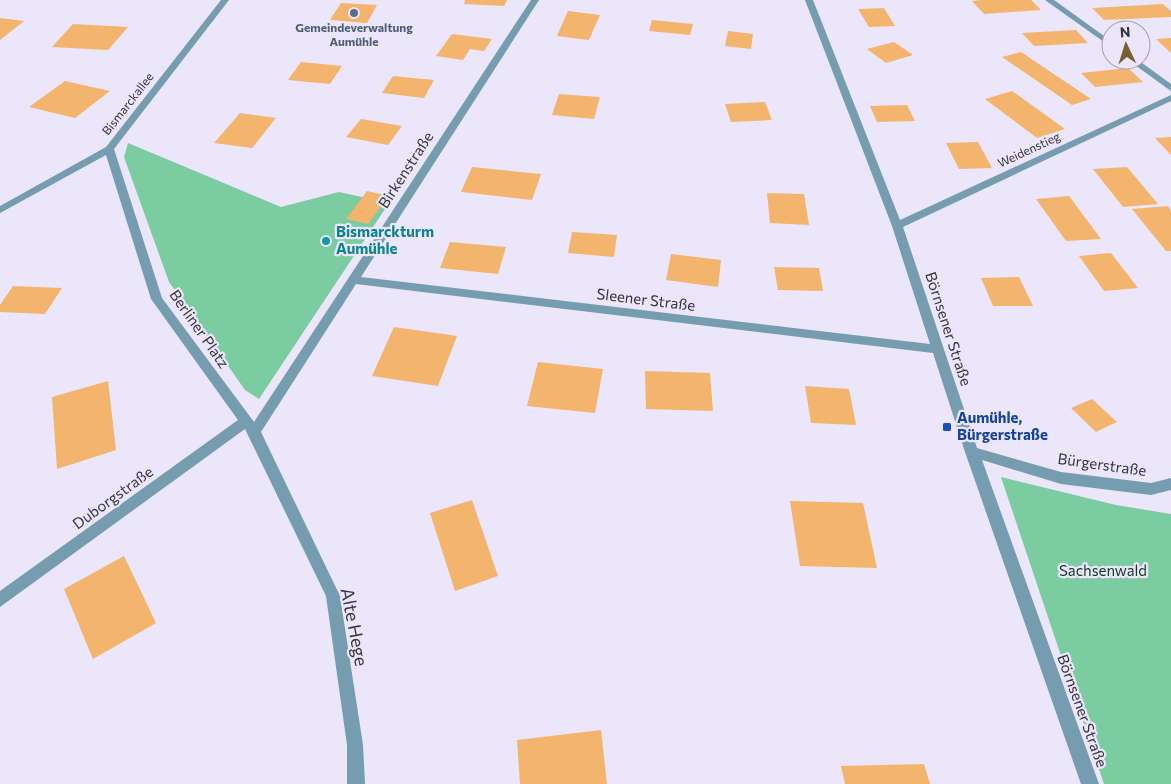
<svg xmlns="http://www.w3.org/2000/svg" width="1171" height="784" font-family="Commissioner,sans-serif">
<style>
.green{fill:#7bcca0}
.building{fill:#f3b46e}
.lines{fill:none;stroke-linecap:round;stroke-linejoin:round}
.minor{fill:#759daf;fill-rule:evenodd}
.service-dot{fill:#5c6f8a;stroke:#ebe6f9;stroke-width:2}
.culture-dot{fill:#0f9aa8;stroke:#ebe6f9;stroke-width:2}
.transit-dot{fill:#1a4fb4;stroke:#ebe6f9;stroke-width:2}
.labels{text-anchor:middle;stroke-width:4.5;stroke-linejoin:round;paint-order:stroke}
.far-service-label{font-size:12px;font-weight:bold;fill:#4e5e75;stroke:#ebe6f9}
.far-street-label{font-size:12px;fill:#37353c;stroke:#ebe6f9}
.street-label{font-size:15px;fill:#37353c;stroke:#ebe6f9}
.culture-label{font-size:15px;font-weight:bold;fill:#0d838f;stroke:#ebe6f9;text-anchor:start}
.transit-label{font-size:15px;font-weight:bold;fill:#164399;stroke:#ebe6f9;text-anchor:start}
.park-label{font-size:15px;fill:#113a26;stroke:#ebe6f9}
.near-street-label{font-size:18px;fill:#37353c;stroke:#ebe6f9}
</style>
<rect width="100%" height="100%" fill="#ebe6f9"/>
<g class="green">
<polygon points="128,143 281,207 339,192 389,203 259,399 245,390 169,282 124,157"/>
<polygon points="1001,477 1116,505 1171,514 1171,784 1104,784"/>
</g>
<g class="building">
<polygon points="465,0 507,0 504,6 464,4"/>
<polygon points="982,0 1031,0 1041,10 984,14 972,1"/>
<polygon points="341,3 377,5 367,23 330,20"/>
<polygon points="1163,4 1171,11 1171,17 1104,20 1092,8"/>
<polygon points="884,8 895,26 869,27 858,9"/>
<polygon points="568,11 600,15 589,40 557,36"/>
<polygon points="0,18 24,21 0,40"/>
<polygon points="652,20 693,24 690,35 649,31"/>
<polygon points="73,24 128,27 108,50 52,47"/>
<polygon points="1076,30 1088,43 1034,46 1022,33"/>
<polygon points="728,31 753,34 751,49 725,46"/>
<polygon points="452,34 492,39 484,51 470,49 463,60 436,56"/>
<polygon points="1171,38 1171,53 1156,39"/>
<polygon points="894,42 913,55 886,63 867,49"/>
<polygon points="1021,52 1091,99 1072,105 1002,57"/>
<polygon points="301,62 342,66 330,84 288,80"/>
<polygon points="1128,68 1143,82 1095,87 1081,73"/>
<polygon points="393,76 434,80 424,98 382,93"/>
<polygon points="65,81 110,91 75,118 29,107"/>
<polygon points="1012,91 1065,129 1037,138 985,99"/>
<polygon points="559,94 600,97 594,119 552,115"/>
<polygon points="765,102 772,120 731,122 725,104"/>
<polygon points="907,105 915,121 877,122 870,106"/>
<polygon points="240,113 276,118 252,148 214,143"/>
<polygon points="361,119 402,126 388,145 346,137"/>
<polygon points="1171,137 1171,155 1155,138"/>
<polygon points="978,142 992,168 959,169 946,143"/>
<polygon points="472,167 541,174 532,200 461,192"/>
<polygon points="1127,167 1158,204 1123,207 1093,169"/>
<polygon points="367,191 389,196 368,224 346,219"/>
<polygon points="767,193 804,194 809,225 770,223"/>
<polygon points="1069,196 1101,239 1066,241 1036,199"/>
<polygon points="1168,206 1171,210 1171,251 1166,251 1132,209"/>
<polygon points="572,232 617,235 614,257 568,253"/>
<polygon points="450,242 506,247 498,274 440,268"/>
<polygon points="1111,253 1138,288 1104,291 1079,256"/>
<polygon points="671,254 721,260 718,287 666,280"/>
<polygon points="774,267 819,268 823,291 778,290"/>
<polygon points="1019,277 1033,306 993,306 981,278"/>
<polygon points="13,286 62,288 45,314 0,312 0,305"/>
<polygon points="394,327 457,336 438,386 372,376"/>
<polygon points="538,362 603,369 595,413 527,406"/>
<polygon points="645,371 710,373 713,411 646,409"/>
<polygon points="108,381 116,450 57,469 52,397"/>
<polygon points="805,386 849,389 856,425 811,423"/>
<polygon points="1092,399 1117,422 1096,432 1071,408"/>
<polygon points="472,500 498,576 455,591 430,513"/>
<polygon points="790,501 863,503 877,568 800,566"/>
<polygon points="124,556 156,623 93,659 64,589"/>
<polygon points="601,730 607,784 520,784 517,740"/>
<polygon points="924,764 930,784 845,784 841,766"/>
</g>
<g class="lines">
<g class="minor">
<polygon points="221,0 229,0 114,149 162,298 254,422 531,0 539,0 361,277 930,344 892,226 805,0 813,0 900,220 1171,95 1171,101 903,227 977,448 1061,472 1151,483 1171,478 1171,490 1151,495 1061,484 982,460 1099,784 1081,784 965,452 933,353 356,284 261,432 340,596 363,745 365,784 347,784 347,745 326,596 245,429 0,607 0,591 238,420 151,299 106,155 0,213 0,206 106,147"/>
<polygon points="1045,0 1054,0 1111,41 1111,47"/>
<polygon points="1128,60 1138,60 1171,84 1171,91"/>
</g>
</g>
<circle class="service-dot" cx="354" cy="13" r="5"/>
<circle class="culture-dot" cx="326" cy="241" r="5"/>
<rect class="transit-dot" x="942" y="422" width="10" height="10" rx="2.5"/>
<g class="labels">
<g class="far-service-label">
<text x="354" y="32">Gemeindeverwaltung<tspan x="354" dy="14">Aumühle</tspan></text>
</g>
<g class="far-street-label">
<text transform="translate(128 104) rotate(-52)" y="4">Bismarckallee</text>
<text transform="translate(1029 150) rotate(-25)" y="4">Weidenstieg</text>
</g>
<g class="street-label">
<text transform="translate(406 170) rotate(-57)" y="5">Birkenstraße</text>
<text transform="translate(646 300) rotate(7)" y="5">Sleener Straße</text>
<text transform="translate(199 329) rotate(55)" y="5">Berliner Platz</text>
<text transform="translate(948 329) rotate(72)" y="5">Börnsener Straße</text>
<text transform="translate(1102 465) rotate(8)" y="5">Bürgerstraße</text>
<text transform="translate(113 498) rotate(-36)" y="5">Duborgstraße</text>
<text transform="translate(1082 711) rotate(70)" y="5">Börnsener Straße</text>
</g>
<g class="culture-label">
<text x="336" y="237">Bismarckturm<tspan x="336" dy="17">Aumühle</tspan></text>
</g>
<g class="transit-label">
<text x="957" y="423">Aumühle,<tspan x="957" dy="17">Bürgerstraße</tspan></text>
</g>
<g class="park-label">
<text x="1103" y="576">Sachsenwald</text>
</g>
<g class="near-street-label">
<text transform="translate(354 627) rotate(79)" y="6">Alte Hege</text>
</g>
</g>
<g transform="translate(1126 45) rotate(356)"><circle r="24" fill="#ebe6f9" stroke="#a39fad"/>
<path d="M0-4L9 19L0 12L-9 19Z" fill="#7a5e31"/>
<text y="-8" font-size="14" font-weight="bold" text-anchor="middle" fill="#37353c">N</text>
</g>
</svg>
